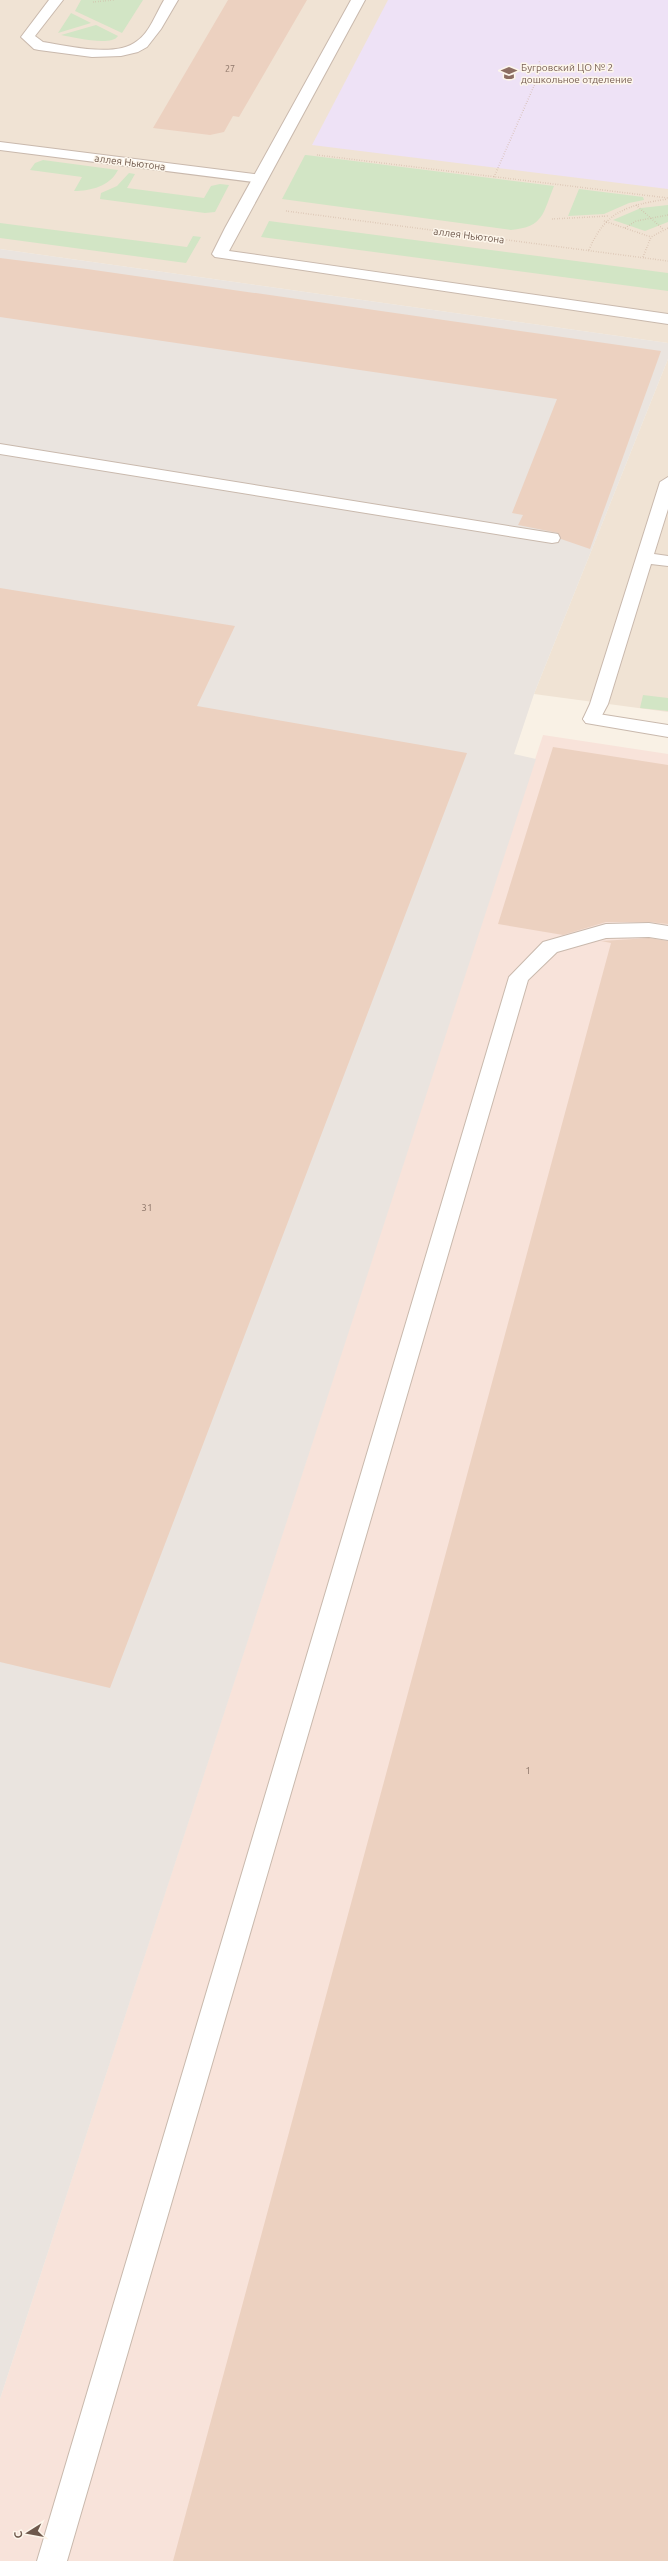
<svg xmlns="http://www.w3.org/2000/svg" width="668" height="2561" font-family="Ubuntu,sans-serif">
	<style>
		.residential { fill: #f0e3d4 }
		.commercial { fill: #f8e3da }
		.industrial { fill: #eae4df }
		.education { fill: #eee2f6 }
		.green { fill: #d2e5c5 }
		.building { fill: #ecd1c0 }
		.lines { fill: none; stroke-linecap: round; stroke-linejoin: round }
		.service-casing { stroke: #c9b9ad; stroke-width: 2 }
		.minor-casing { stroke: #c9b9ad; stroke-width: 2 }
		.path { stroke: #d0b5a3; stroke-width: 1.5; stroke-dasharray: 0.5 2; stroke-linecap: butt }
		.service { fill: #fff; fill-rule: evenodd }
		.minor { fill: #fff; fill-rule: evenodd }
		.labels { text-anchor: middle; stroke-width: 3; stroke-linejoin: round; paint-order: stroke }
		.far-number-label { font-size: 9px; fill: #8e776a }
		.far-education-label { font-size: 10px; fill: #785e54; stroke: #fdf6eb; text-anchor: start }
		.far-street-label { font-size: 10px; fill: #6f594d; stroke: #fdf6eb }
		.number-label { font-size: 10px; fill: #8e776a }
	</style>
	<rect width="100%" height="100%" fill="#f9f1e5"/>
	<g class="residential">
		<polygon points="0,0 668,0 668,343 0,249"/>
		<polygon points="668,359 668,712 534,694"/>
	</g>
	<polygon class="commercial" points="543,735 668,754 668,2561 0,2561 0,2399"/>
	<polygon class="industrial" points="0,249 668,343 668,359 534,694 514,754 536,759 0,2399"/>
	<polygon class="education" points="388,0 668,0 668,189 312,145"/>
	<g class="green">
		<polygon points="81,0 143,0 122,33 75,11"/>
		<polygon points="71,13 91,23 58,33"/>
		<path d="M96,25L118,36C111,47 73,37 61,35Z"/>
		<path d="M305,155H306L554,186C543,213 544,227 511,230L282,199Z"/>
		<path d="M43,160L118,170C110,186 91,191 74,191L82,177L30,170L35,163Z"/>
		<polygon points="129,173 135,174 127,188 204,198 211,186 220,184 229,185 215,212 205,213 100,199 101,193 117,186"/>
		<polygon points="579,189 643,197 644,200 629,203 604,214 568,216"/>
		<polygon points="668,205 668,222 645,231 613,220 641,208"/>
		<polygon points="269,221 668,273 668,291 261,237"/>
		<polygon points="0,223 187,247 193,236 201,237 186,263 0,238"/>
		<polygon points="643,695 668,698 668,711 640,708"/>
	</g>
	<g class="building">
		<polygon points="228,0 307,0 239,117 233,116 224,132 210,135 153,128"/>
		<polygon points="0,258 87,269 661,351 590,549 561,539 558,533 518,525 523,515 512,513 557,399 0,317"/>
		<polygon points="0,588 235,626 197,706 467,753 110,1688 0,1662"/>
		<polygon points="553,747 668,765 668,924 649,922 606,922 563,935 498,924"/>
		<polygon points="649,938 668,941 668,2561 173,2561 611,943 601,941"/>
	</g>
	<g class="lines">
		<defs>
			<g id="service">
				<path d="M49,0H63L35,36L43,42C68,46 116,58 137,41C150,32 156,13 164,0H178L161,29L147,47L138,52L121,56L92,57L39,50L34,49L21,37Z"/>
				<polygon points="351,0 365,0 229,251 668,314 668,324 215,257 212,254 225,228"/>
				<polygon points="0,444 552,533 558,534 560,538 558,542 552,543 0,454"/>
				<polygon points="668,477 668,509 654,554 668,556 668,566 651,564 608,704 598,723 586,723 583,719 590,704 660,482"/>
				<polygon points="649,923 668,926 668,940 649,937 606,938 557,952 528,980 67,2561 37,2561 509,977 543,942 606,924"/>
			</g>
			<g id="minor">
				<polygon points="0,142 261,175 268,179 261,183 0,150"/>
				<polygon points="592,713 668,725 668,737 586,723 583,719 586,715"/>
			</g>
		</defs>
		<use href="#service" class="service-casing"/>
		<use href="#minor" class="minor-casing"/>
		<g class="path">
			<polyline points="93,2 114,0"/>
			<polyline points="317,155 668,198"/>
			<polyline points="494,177 541,70 539,60"/>
			<polyline points="636,205 663,229"/>
			<polyline points="286,211 668,261"/>
			<polyline points="552,219 609,216"/>
			<polyline points="604,221 651,237"/>
			<polyline points="625,228 636,221 668,215"/>
			<path d="M589,250C605,211 628,205 668,199"/>
			<polyline points="643,257 651,237 668,228"/>
		</g>
		<use href="#service" class="service"/>
		<use href="#minor" class="minor"/>
	</g>
	<defs>
		<symbol id="school-bare" viewBox="-9 -9 18 18"><path d="M0-5L7-2L0 1L-7-2ZM-4 1L0 2.5L4 1V4Q0 6-4 4Z" fill="#8d6e63" stroke="#fdf6eb" stroke-width="2.5" paint-order="stroke"/></symbol>
	</defs>
	<g fill-rule="evenodd">
		<use href="#school-bare" x="498" y="62" width="22" height="22"/>
	</g>
	<g class="labels">
		<g class="far-number-label">
			<text x="230" y="72">27</text>
		</g>
		<g class="far-education-label">
			<text x="521" y="71">Бугровский ЦО № 2<tspan x="521" dy="12">дошкольное отделение</tspan></text>
		</g>
		<g class="far-street-label">
			<text transform="translate(130 162) rotate(7)" y="4">аллея Ньютона</text>
			<text transform="translate(469 235) rotate(7)" y="4">аллея Ньютона</text>
		</g>
		<g class="number-label">
			<text x="147" y="1211">31</text>
			<text x="528" y="1774">1</text>
		</g>
	</g>
	<g transform="translate(28 2533) rotate(259)" stroke="#fdf6eb" stroke-width="3" paint-order="stroke">
	<path d="M0-3L7 15L0 10L-7 15Z" fill="#6f594d"/>
	<text y="-6" font-size="11" font-weight="bold" text-anchor="middle" fill="#6f594d">С</text>
	</g>
</svg>
